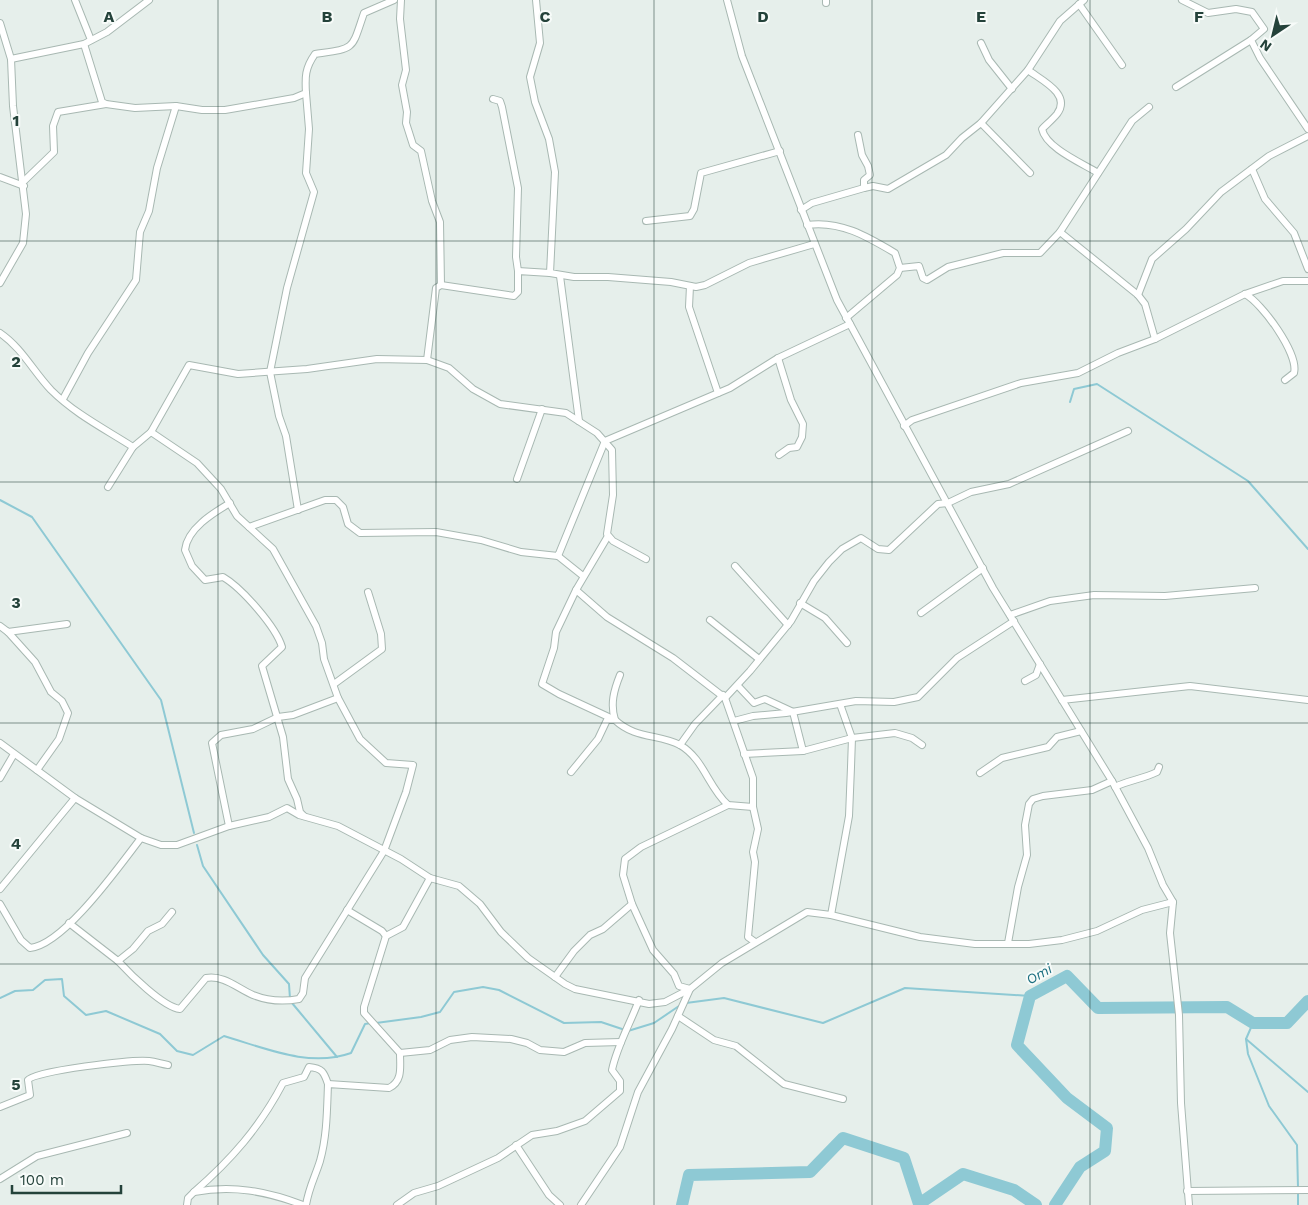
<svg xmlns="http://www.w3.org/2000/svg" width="1308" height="1205" font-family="'Work Sans',sans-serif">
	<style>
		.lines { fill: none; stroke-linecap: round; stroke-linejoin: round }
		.stream { stroke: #8ec9d4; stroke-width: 2 }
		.river { stroke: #8ec9d4; stroke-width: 12 }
		.street-casing { stroke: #a8b8b2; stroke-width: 8 }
		.street { stroke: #fff; stroke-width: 6 }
		.grid { fill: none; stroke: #24423a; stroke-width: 1; stroke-opacity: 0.55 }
		.labels { text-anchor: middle; stroke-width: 4; stroke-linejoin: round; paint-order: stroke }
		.water-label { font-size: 14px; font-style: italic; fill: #1c6f80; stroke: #f7fbf9 }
		.grid-label { font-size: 16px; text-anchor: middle; font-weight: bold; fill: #24423a; stroke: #f7fbf9; stroke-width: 4; stroke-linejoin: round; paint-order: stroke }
	</style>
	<rect width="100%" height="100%" fill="#e6efeb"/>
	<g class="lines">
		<g class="stream">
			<polyline points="1070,402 1074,389 1097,384 1248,481 1308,549"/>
			<polyline points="0,500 32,517 161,700 194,833"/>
			<polyline points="197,845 203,866 263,955 289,984 290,999"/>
			<path d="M0,998L15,991L33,990L45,980L62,979L64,996L86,1015L106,1011L160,1034L177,1051L193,1055L224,1036C265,1048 309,1068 351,1053L365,1024L371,1023"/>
			<polyline points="292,1003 337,1057"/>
			<polyline points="686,1003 724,998 823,1023 905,988 1030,996"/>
			<polyline points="376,1023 421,1017 440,1012 454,992 483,987 499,990 564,1023 601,1022 628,1031 654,1023 679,1006"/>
			<polyline points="1253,1023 1246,1039 1248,1054 1269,1106 1297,1145 1298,1188"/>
			<polyline points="1246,1039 1308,1092"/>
			<polyline points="1298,1192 1298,1205"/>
		</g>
		<g class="river">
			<polyline points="682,1205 689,1175 810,1172 843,1138 904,1158 919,1204 963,1174 1014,1190 1036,1205"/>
			<polyline points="1055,1205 1080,1167 1105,1151 1107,1128 1067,1098 1017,1045 1030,996 1067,976 1098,1008 1227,1007 1253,1023 1287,1023 1308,1001"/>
		</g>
		<defs>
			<g id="street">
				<polyline points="75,0 91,40"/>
				<polyline points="401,0 400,19 406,70 402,85 407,112 406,123 413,145 421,151 432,201 440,222 441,285"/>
				<polyline points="536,0 540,43 530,77 535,102 549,139 555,172 550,273 574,277 608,277 671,282 696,287 705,285 749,263 814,244"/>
				<polyline points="727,0 742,56 837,300 993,588 1112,781 1148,848 1163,885 1173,902 1170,933 1179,1015 1181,1103 1189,1205"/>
				<polyline points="1182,0 1208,13 1236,9 1252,12 1264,29 1251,40 1260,58 1308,129"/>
				<polyline points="826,3 826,0"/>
				<polyline points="1079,4 1122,65"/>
				<polyline points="0,23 11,59 13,106 26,214 23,243 0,283"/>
				<polyline points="981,43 989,60 1012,89"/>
				<path d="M84,44L102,102L106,104L135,108L176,106L202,110H225L294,98L306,93C305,77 305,68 315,54C356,48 351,51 364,13L394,0"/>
				<polyline points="11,59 84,44 107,32 149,0"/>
				<path d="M1028,70C1041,80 1072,94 1057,114C1053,119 1047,124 1042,129C1046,148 1082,163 1098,173"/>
				<polyline points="1176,87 1251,40"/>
				<polyline points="493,99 500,101 502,107 518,188 516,257 518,271"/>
				<polyline points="981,123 1030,173"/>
				<polyline points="1252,169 1265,199 1294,233 1308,269"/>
				<polyline points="0,177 24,186"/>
				<polyline points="23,182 54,152 53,126 58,112 106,104"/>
				<polyline points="864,188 873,186 888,189 946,155 962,138 981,123 1028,70 1060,21 1084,0"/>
				<polyline points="801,210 812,203 864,188 864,180 870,175 868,166 862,155 858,135"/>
				<polyline points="646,221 690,216 694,209 701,173 780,151"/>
				<path d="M807,225C840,220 868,237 895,253L900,268L897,275L846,318"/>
				<polyline points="1060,232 1138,295 1145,304 1155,339"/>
				<polyline points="900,268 919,266 923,278 927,280 948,267 1003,253 1040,253 1060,232 1132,121 1149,107"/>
				<polyline points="560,276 579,421"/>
				<polyline points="690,286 689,307 718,393"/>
				<path d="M1245,294C1262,303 1299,354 1294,373L1285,380"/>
				<polyline points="1138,295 1152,259 1186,229 1221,192 1269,156 1308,136"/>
				<path d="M0,333C22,348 33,371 51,390C75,414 105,429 133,447"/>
				<polyline points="778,358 791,400 803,424 802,437 797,447 789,448 779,455"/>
				<polyline points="427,360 436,288 441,285 514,296 518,292 518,271 550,273"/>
				<polyline points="63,399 88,353 136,280 140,232 149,211 157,168 176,106"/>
				<polyline points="904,426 912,420 1021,383 1078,373 1118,353 1155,339 1245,294 1283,281 1308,281"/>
				<polyline points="517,479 542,409"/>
				<polyline points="108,487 133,447 151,432 189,365 238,374 307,369 377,359 427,360 449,368 473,389 500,404 566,413 597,433 612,450 613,495 607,534 613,541 646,559"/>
				<path d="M230,503C213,513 187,529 185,550L192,566L205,580L223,577C242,588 276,627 282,647L262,666L283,737L288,779L297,799L300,812L304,816"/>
				<polyline points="298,510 286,436 279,416 270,372 287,288 314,192 306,173 309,129 306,93"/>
				<polyline points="249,527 325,500 336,500 343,507 348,524 360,533 436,532 481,540 521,552 558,556 605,441 730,388 778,358 850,324"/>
				<polyline points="608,536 576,590 607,617 673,658 725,698 753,778 753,807 758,829 753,852 755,862 748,937 755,942"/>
				<polyline points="558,556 583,576"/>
				<polyline points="735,566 788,625"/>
				<polyline points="576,590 556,632 554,648 542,684 559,694 615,720"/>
				<polyline points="800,603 825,618 847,643"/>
				<polyline points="921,613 983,568"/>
				<polyline points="1010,615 1050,601 1094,595 1165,596 1255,588"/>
				<polyline points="710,620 759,659"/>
				<polyline points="0,626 8,632 67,624"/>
				<polyline points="8,632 35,662 51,692 62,701 68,713 59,739 37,770"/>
				<path d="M620,675C614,690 610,704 615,720C635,739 659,734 680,745C704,759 708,787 728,805L753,807"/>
				<polyline points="1025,681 1036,675 1040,664"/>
				<polyline points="334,684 382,649 381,634 368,592"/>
				<polyline points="738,686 754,703 765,699 793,712 803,751"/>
				<polyline points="725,698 750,671 791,621 814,581 829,562 842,549 861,538 878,549 889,550 938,504 948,503 971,492 1009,484 1128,431"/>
				<polyline points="1062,700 1190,686 1308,700"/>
				<polyline points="734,721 753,716 786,713 856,701 894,702 918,697 957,658 1014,621"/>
				<polyline points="0,743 75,798 141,838"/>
				<polyline points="680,745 695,724 723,695"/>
				<polyline points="744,754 803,751 852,738 895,733 912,738 922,745"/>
				<polyline points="571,772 598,739 607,720 614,720"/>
				<polyline points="980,773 1002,758 1048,747 1057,737 1081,731"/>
				<polyline points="0,778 14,754"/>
				<path d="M1115,787C1129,780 1143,779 1157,772L1159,767"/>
				<polyline points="229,826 212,743 221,735 253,729 278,717 293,715 338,698"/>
				<polyline points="0,889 75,798"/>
				<path d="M0,904L21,940L30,948C64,945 120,865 141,838L161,845H177L229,826L269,817L287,808L299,815L338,826L401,859L430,878L459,886L480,904L501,932L528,958L565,984L575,989L649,1004L665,1002L690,989L722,963L807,912L831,915L920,937L975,944H1029L1062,940L1097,931L1142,910L1173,902"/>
				<polyline points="347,910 382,931 386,936"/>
				<polyline points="831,915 849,816 851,767 852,738 840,704"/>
				<polyline points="69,923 118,961 133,949 148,931 162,924 172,912"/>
				<polyline points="1008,943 1018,887 1027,855 1025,825 1029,804 1033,799 1043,796 1092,790 1112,781"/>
				<path d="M118,961C130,974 163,1007 180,1009L206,978C224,975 237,988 253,995C268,1001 283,1002 299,999L303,993L305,978L384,851L406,792L413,765L386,763L360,739L338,698L324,659L322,643L316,626L273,549L237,516L221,489L197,463L151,432"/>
				<polyline points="555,977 574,951 590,935 603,929 632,904"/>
				<polyline points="678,1016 714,1040 736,1046 784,1084 843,1099"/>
				<polyline points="400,1053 430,1050 450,1040 472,1037 511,1039 527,1043 540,1050 564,1052 585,1043 621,1042"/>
				<path d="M0,1107L30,1095L28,1080C33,1071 135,1059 149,1061C156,1062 162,1064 168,1065"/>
				<polyline points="516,1145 549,1195 560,1205"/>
				<polyline points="0,1179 37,1156 127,1133"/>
				<polyline points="1187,1191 1308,1190"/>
				<path d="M194,1192C231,1160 260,1127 283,1083L304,1077L309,1067C322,1068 324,1072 328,1084"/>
				<path d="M187,1205L188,1198L194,1192C233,1185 266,1191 303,1205"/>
				<path d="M306,1205C309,1187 315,1177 320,1161C327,1136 327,1110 328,1084L389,1088C403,1081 400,1067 400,1053L364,1013V1007L386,936L403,927L430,878"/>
				<path d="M397,1205L414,1193L438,1186L498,1158L532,1135L557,1131L585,1121L620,1091V1081L612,1070C617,1046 630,1024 639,1000"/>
				<polyline points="581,1205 620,1147 638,1092 672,1029 690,989 679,986 674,974 653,950 632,904 623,875 625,859 641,847 728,805"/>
			</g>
		</defs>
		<use href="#street" class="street-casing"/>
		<use href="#street" class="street"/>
	</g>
	<path class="grid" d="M218,0V1205M436,0V1205M654,0V1205M872,0V1205M1090,0V1205M0,241H1308M0,482H1308M0,723H1308M0,964H1308"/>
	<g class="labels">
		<g class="water-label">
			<text transform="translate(1039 974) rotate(-30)" y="5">Omi</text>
		</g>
	</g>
	<g class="grid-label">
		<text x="109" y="22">A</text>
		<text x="327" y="22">B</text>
		<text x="545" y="22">C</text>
		<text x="763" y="22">D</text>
		<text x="981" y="22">E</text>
		<text x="1199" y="22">F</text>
		<text x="16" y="126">1</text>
		<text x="16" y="367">2</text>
		<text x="16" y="608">3</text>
		<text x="16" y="849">4</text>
		<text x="16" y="1090">5</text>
	</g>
	<g transform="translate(1273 35) rotate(215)" stroke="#f7fbf9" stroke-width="4" paint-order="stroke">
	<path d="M0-4L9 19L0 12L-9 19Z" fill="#24423a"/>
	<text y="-8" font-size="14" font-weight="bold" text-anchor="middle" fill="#24423a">N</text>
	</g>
	<path d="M12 1185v8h109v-8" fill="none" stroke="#24423a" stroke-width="2.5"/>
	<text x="20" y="1185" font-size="15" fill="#24423a" stroke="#f7fbf9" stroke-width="4" paint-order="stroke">100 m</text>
</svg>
